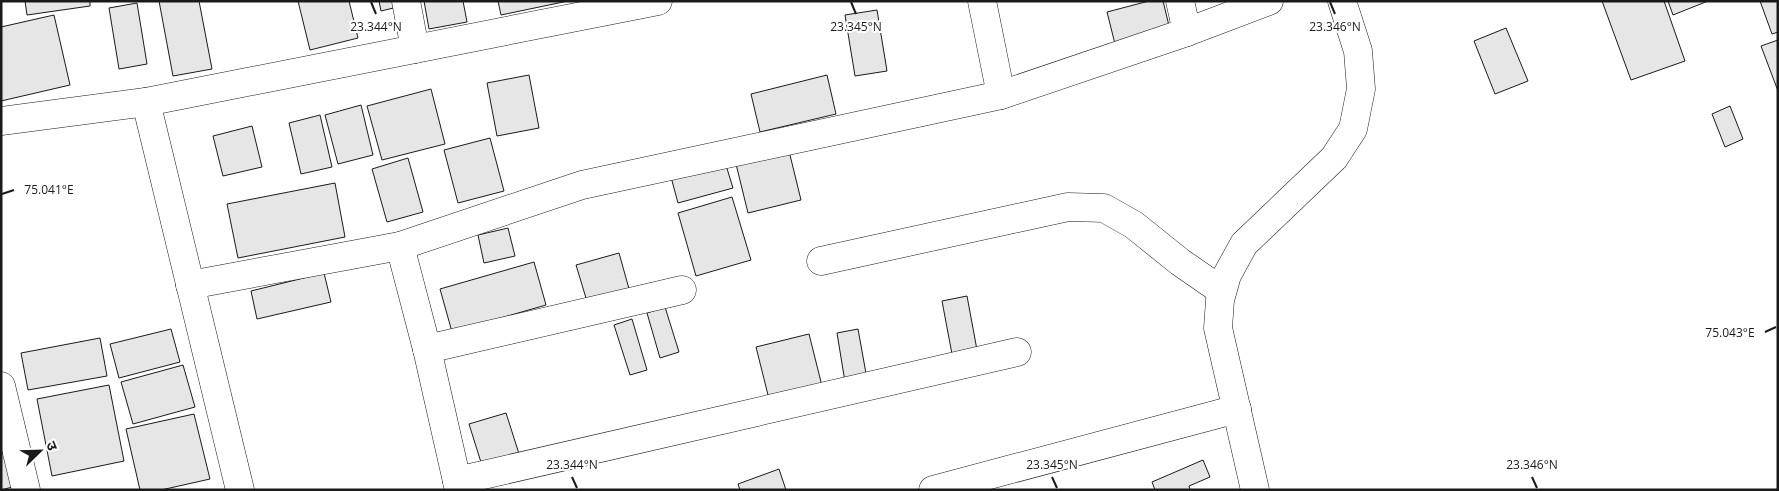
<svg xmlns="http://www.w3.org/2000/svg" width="1779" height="491" font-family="'Open Sans','Noto Sans Devanagari',sans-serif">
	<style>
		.building { fill: #e6e6e6; stroke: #1a1a1a }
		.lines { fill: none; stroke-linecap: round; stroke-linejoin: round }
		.minor-casing { stroke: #1a1a1a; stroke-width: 29 }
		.minor { stroke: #fff; stroke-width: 28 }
		.ticks { fill: none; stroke: #1a1a1a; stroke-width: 2 }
		.ticks-label { font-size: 12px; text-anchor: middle; fill: #1a1a1a; stroke: #fff; stroke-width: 4; stroke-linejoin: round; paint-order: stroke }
	</style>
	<rect width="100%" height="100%" fill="#fff"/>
	<g class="building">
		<polygon points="25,1 90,1 90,6 27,15"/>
		<polygon points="159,1 199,1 212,69 173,76"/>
		<polygon points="298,1 349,1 358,38 310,50"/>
		<polygon points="379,1 405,1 406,5 381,11"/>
		<polygon points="424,1 463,1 467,22 429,29"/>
		<polygon points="498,1 568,1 501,15"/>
		<polygon points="1149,1 1163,1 1171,34 1116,48 1107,12"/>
		<polygon points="1602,1 1664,1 1685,61 1631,80"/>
		<polygon points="1668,1 1708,1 1673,15"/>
		<polygon points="1760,1 1778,1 1778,32 1772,34"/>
		<polygon points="137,3 147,64 119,69 109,8"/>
		<polygon points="877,10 887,71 855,76 845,15"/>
		<polygon points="54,15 70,85 1,101 1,27"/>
		<polygon points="1506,28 1528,81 1495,94 1474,41"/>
		<polygon points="1778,40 1778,91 1761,46"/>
		<polygon points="529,75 539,128 497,136 487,83"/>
		<polygon points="827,75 836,114 760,132 751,94"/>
		<polygon points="431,89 445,144 382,160 367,106"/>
		<polygon points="361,105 373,155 338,164 325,115"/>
		<polygon points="1730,106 1743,139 1725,147 1712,114"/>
		<polygon points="320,115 332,167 301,174 289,123"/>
		<polygon points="252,126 262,167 223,176 213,136"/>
		<polygon points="490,138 504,191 458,203 444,150"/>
		<polygon points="789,151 801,200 748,213 736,164"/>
		<polygon points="408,158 423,212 387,222 372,169"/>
		<polygon points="725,162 733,188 678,203 671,177"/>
		<polygon points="335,183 345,237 238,258 227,204"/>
		<polygon points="732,197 751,260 696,276 678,213"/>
		<polygon points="508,228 515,256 484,263 478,235"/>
		<polygon points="619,253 631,296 589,308 576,265"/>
		<polygon points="534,262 546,305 452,332 440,289"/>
		<polygon points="324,273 331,302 257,319 251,291"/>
		<polygon points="967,296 977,350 952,354 942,301"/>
		<polygon points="665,307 679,352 660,358 647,313"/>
		<polygon points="632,319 647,370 630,375 614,325"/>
		<polygon points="171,329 180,362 119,378 110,344"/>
		<polygon points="858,329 867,379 845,382 837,333"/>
		<polygon points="809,334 822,386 769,399 756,347"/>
		<polygon points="100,338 107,376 28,390 21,353"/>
		<polygon points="183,365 195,407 133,424 121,382"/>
		<polygon points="109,385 124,461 52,476 37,399"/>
		<polygon points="506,413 521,460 484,472 469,424"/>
		<polygon points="194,414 210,479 161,490 140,490 126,429"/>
		<polygon points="10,452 20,485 1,490 1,454"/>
		<polygon points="1203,460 1210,477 1189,486 1190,490 1155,490 1152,482"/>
		<polygon points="779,469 786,490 740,490 738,484"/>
	</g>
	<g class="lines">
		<defs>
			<g id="minor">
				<polyline points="406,1 415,49"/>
				<polyline points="982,1 1001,95 1187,32 1269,1"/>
				<polyline points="1180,1 1187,32"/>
				<polyline points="146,102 658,1"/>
				<polyline points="1,121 146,102 240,490"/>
				<polyline points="400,246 427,349 459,490"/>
				<polyline points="821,261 1068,207 1104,208 1134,225 1180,262 1222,291"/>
				<polyline points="190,285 400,246 582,185 1001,95"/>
				<polyline points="427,349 682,290"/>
				<polyline points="1,386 26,490"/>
				<polyline points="457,481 1017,352"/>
				<polyline points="933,490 1237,409"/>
				<polyline points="1255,490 1218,328 1220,300 1227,275 1244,244 1334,158 1353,129 1361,89 1358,51 1342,1"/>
			</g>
		</defs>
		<use href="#minor" class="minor-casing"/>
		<use href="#minor" class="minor"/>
	</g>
	<path class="ticks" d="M371,2L376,14M851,2L856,14M1330,2L1335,14M2,194L14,190M1765,332L1776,327M572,477L577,488M1052,477L1057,488M1532,477L1537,488"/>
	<g class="ticks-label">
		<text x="376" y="31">23.344°N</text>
		<text x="856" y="31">23.345°N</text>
		<text x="1335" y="31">23.346°N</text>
		<text x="49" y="194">75.041°E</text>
		<text x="1730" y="337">75.043°E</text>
		<text x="572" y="469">23.344°N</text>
		<text x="1052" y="469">23.345°N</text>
		<text x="1532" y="469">23.346°N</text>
	</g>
	<rect width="1779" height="491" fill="none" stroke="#1a1a1a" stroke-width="5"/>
	<g transform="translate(40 451) rotate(67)" stroke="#ffffff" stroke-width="4" paint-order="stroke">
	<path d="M0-4L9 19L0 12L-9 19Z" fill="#1a1a1a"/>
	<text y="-8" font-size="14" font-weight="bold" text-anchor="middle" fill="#1a1a1a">उ</text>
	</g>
</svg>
